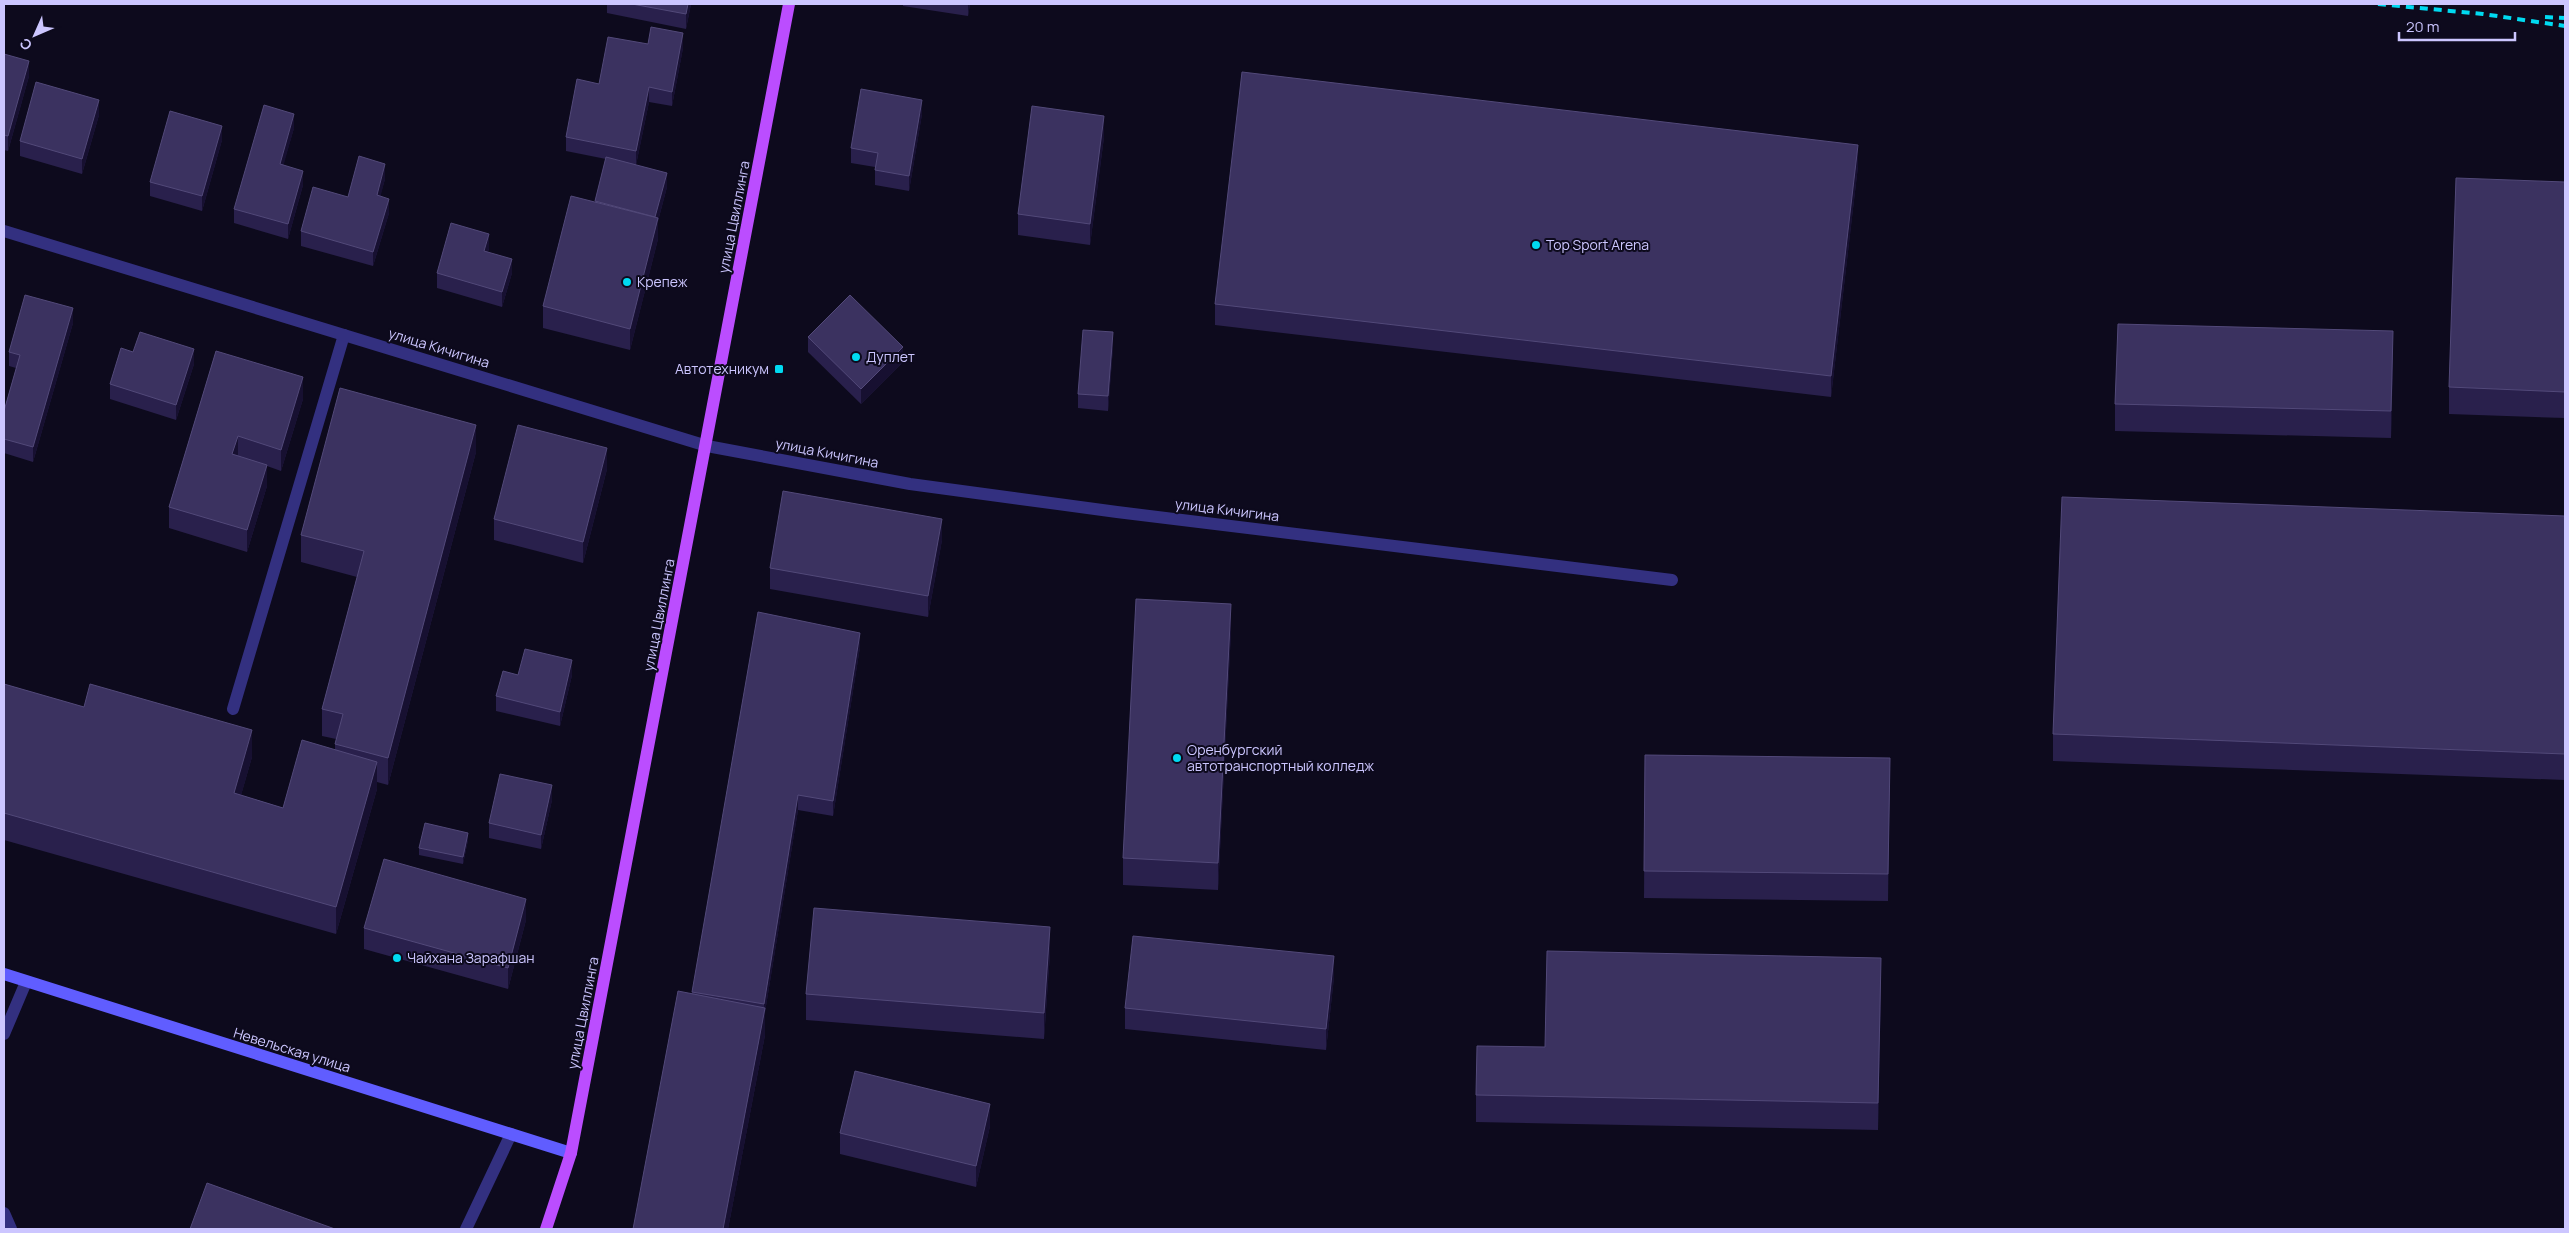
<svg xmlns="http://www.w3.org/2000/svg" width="2569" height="1233" font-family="Manrope,sans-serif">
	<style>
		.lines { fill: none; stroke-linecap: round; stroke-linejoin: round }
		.lane { stroke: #333080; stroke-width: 12 }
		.street { stroke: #333080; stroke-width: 12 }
		.secondary { stroke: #605dff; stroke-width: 12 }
		.primary { stroke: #bb4dff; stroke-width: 12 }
		.rail { stroke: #00daf1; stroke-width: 4; stroke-dasharray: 8 6; stroke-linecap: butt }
		.wall { fill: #29204c }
		.shaded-wall { fill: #171031 }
		.building { fill: #3b3260; stroke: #524979 }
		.poi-dot { fill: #00daf1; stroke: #0d0a1d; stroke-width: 2 }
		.labels { text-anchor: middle; stroke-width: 4; stroke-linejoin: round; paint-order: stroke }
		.street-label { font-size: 14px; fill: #ccc6ff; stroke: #0d0a1d }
		.poi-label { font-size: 14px; fill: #ccc6ff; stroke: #0d0a1d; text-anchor: start }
	</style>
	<rect width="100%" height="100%" fill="#0d0a1d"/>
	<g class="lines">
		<g class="lane">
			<polyline points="233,709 344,335"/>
			<polyline points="4,1034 26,982"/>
			<polyline points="4,1213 11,1229"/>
		</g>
		<g class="street">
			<polyline points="4,231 707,446 910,484 1117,512 1672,580"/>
			<polyline points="466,1229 511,1134"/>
		</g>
		<polyline class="secondary" points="4,974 571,1153"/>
		<polyline class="primary" points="546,1229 571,1153 789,4"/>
		<g class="rail">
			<polyline points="2378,4 2483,14 2565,26"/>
			<polyline points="2545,17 2565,18"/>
		</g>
	</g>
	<g class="wall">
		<polygon points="607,4 691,4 686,29 607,13"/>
		<polygon points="903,4 970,4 968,16 903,6"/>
		<polygon points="648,44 683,48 672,106 649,102 636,165 667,187 658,221 658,239 630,350 543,328 543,306 595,202 606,159 566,151 566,137 599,84"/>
		<polygon points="4,54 29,76 8,151 4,150"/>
		<polygon points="922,114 909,191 875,185 875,167 851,163 851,148"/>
		<polygon points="99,115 82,174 20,156 20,141"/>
		<polygon points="294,128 283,165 303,185 288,239 234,223 234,209"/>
		<polygon points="1104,137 1090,245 1018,235 1018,214"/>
		<polygon points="222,140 202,211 150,196 150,182"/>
		<polygon points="1858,166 1831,397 1215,325 1215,304"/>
		<polygon points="385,179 380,196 389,213 373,266 301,246 301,231 348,197"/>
		<polygon points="2565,182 2565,418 2449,414 2449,387"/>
		<polygon points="489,248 488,252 512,273 502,307 437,288 437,273"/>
		<polygon points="73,323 33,462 4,453 4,411 16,368 9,366 9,352"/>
		<polygon points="808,337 903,362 861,404 808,352"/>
		<polygon points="1113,347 1108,411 1078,408 1078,394"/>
		<polygon points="216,351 303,399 281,471 267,466 267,486 247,552 169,528 169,507"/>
		<polygon points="133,352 194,364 176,420 110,399 110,384"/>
		<polygon points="2393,358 2391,438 2115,431 2115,404"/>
		<polygon points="476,452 388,785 377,782 377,789 336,934 4,840 4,684 252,757 241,795 283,808 335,750 335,744 336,739 322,736 322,709 357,577 301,562 301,535"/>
		<polygon points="607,469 583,563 494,540 494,519"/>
		<polygon points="2565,516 2565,780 2053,761 2053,734"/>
		<polygon points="942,540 928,617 770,589 770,568"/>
		<polygon points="1231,631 1218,890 1123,885 1123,858"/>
		<polygon points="860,647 833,816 798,810 765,1012 765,1035 728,1229 633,1229 692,992"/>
		<polygon points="518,675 572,675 560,726 496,711 496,696"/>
		<polygon points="1645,755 1890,758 1888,901 1644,898"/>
		<polygon points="552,800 541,849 489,838 489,823"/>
		<polygon points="468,840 463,864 419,855 419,848"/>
		<polygon points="526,920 508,989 364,949 364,928"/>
		<polygon points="1050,953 1044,1039 806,1020 806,994"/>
		<polygon points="1334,977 1326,1050 1125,1029 1125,1008"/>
		<polygon points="1881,985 1878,1130 1476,1122 1476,1095 1545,1047"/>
		<polygon points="990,1126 976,1187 840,1154 840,1133"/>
	</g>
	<g class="shaded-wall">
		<polygon points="688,4 691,4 686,29 686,14"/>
		<polygon points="968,4 970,4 968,16"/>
		<polygon points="683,33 683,48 672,106 672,92"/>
		<polygon points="29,61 29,76 8,151 8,136"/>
		<polygon points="649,87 649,102 636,165 636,151"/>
		<polygon points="99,100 99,115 82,174 82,159"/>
		<polygon points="922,100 922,114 909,191 909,176"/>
		<polygon points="294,114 294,128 280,178 280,164"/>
		<polygon points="1104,116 1104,137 1090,245 1090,224"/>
		<polygon points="222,126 222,140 202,211 202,196"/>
		<polygon points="1858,145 1858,166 1831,397 1831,376"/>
		<polygon points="385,164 385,179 377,210 377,195"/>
		<polygon points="303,171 303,185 288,239 288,224"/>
		<polygon points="667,173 667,187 658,221 658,239 630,350 630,329 655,217"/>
		<polygon points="389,199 389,213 373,266 373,252"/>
		<polygon points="489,234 489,248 484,265 484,251"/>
		<polygon points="512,259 512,273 502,307 502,292"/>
		<polygon points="73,308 73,323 33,462 33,447"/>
		<polygon points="2393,331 2393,358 2391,438 2391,411"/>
		<polygon points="1113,332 1113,347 1108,411 1108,396"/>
		<polygon points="903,347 903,362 861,404 861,389"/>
		<polygon points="194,349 194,364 176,420 176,405"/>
		<polygon points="303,377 303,399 281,471 281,450"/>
		<polygon points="476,425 476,452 388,785 388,758"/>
		<polygon points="238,436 238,457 232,454"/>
		<polygon points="607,448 607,469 583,563 583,542"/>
		<polygon points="267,465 267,486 247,552 247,530"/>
		<polygon points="942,519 942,540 928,617 928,596"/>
		<polygon points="1231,604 1231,631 1218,890 1218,863"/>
		<polygon points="860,633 860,647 833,816 833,801"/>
		<polygon points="572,660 572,675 560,726 560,712"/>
		<polygon points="252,730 252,757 234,820 234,793"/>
		<polygon points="377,762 377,789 336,934 336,907"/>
		<polygon points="552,785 552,800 541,849 541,835"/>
		<polygon points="798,795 798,810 765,1012 765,1035 728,1229 723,1229 764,1014 764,1004"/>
		<polygon points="468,833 468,840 463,864 463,857"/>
		<polygon points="526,899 526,920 508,989 508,968"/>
		<polygon points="1050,927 1050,953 1044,1039 1044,1013"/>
		<polygon points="1334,956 1334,977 1326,1050 1326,1029"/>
		<polygon points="1881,958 1881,985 1878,1130 1878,1103"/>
		<polygon points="990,1104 990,1126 976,1187 976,1166"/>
	</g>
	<g class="building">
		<polygon points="632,4 688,4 686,14"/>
		<polygon points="651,27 683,33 672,92 649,87 636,151 566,137 577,79 599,84 608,37 648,44"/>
		<polygon points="4,54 29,61 8,136 4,135"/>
		<polygon points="1242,72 1858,145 1831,376 1215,304"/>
		<polygon points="36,82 99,100 82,159 20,141"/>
		<polygon points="861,89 922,100 909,176 875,170 878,153 851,148"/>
		<polygon points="264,105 294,114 280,164 303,171 288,224 234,209"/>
		<polygon points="1032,106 1104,116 1090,224 1018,214"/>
		<polygon points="170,111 222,126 202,196 150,182"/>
		<polygon points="359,156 385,164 377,195 389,199 373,252 301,231 313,187 348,197"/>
		<polygon points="606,157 667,173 655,217 595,201"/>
		<polygon points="2456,178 2565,182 2565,392 2449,387"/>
		<polygon points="571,196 658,218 630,329 543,306"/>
		<polygon points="451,223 489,234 484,251 512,259 502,292 437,273"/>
		<polygon points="25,295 73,308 33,447 4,439 4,411 20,355 9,352"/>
		<polygon points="850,295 903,347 861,389 808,337"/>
		<polygon points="2118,324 2393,331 2391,411 2115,404"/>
		<polygon points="1083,330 1113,332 1108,396 1078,394"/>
		<polygon points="140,332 194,349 176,405 110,384 121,348 133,352"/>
		<polygon points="216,351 303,377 281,450 238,436 232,454 267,465 247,530 169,507"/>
		<polygon points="340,388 476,425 388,758 335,744 343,714 322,709 364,551 301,535"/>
		<polygon points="518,425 607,448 583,542 494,519"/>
		<polygon points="783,491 942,519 928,596 770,568"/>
		<polygon points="2062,497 2565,516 2565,754 2053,734"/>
		<polygon points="1136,599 1231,604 1218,863 1123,858"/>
		<polygon points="758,612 860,633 833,801 798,795 764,1004 692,992"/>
		<polygon points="525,649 572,660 560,712 496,696 503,671 518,675"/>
		<polygon points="4,684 84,707 90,684 252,730 234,793 283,808 302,740 377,762 336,907 4,813"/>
		<polygon points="1645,755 1890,758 1888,874 1644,871"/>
		<polygon points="500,774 552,785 541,835 489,823"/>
		<polygon points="425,823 468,833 463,857 419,848"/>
		<polygon points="384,859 526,899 508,968 364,928"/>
		<polygon points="814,908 1050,927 1044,1013 806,994"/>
		<polygon points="1133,936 1334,956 1326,1029 1125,1008"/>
		<polygon points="1547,951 1881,958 1878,1103 1476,1095 1477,1046 1545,1047"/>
		<polygon points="678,991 765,1008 723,1229 633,1229"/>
		<polygon points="855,1071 990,1104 976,1166 840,1133"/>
		<polygon points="207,1183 335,1229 190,1229"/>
	</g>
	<g class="poi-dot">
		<circle cx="1536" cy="245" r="5"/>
		<circle cx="627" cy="282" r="5"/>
		<circle cx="856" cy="357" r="5"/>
		<rect x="774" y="364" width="10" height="10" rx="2.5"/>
		<circle cx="1177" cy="758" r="5"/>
		<circle cx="397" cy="958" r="5"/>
	</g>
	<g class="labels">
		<g class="street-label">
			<text transform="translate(734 217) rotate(-79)" y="5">улица Цвиллинга</text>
			<text transform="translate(439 348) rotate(17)" y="5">улица Кичигина</text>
			<text transform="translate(827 453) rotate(11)" y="5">улица Кичигина</text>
			<text transform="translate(1227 510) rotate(7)" y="5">улица Кичигина</text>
			<text transform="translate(659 615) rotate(-79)" y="5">улица Цвиллинга</text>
			<text transform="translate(583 1013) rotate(-79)" y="5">улица Цвиллинга</text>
			<text transform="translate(292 1050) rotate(17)" y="5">Невельская улица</text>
		</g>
		<g class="poi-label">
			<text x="1546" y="250">Top Sport Arena</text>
			<text x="637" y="287">Крепеж</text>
			<text x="866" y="362">Дуплет</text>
			<text x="769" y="374" text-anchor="end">Автотехникум</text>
			<text x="1187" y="755">Оренбургский<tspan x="1187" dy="16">автотранспортный колледж</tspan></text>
			<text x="407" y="963">Чайхана Зарафшан</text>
		</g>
	</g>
	<rect width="2569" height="1233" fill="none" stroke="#ccc6ff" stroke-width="10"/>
	<g transform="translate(35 35) rotate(225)" stroke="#0d0a1d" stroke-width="4" paint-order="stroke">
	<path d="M0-4L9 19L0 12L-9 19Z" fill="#ccc6ff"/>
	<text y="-8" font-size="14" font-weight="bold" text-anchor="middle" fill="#ccc6ff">С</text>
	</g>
	<path d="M2399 32v8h116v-8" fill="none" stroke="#ccc6ff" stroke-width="2.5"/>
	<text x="2406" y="32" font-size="15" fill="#ccc6ff" stroke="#0d0a1d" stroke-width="4" paint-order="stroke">20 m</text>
</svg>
